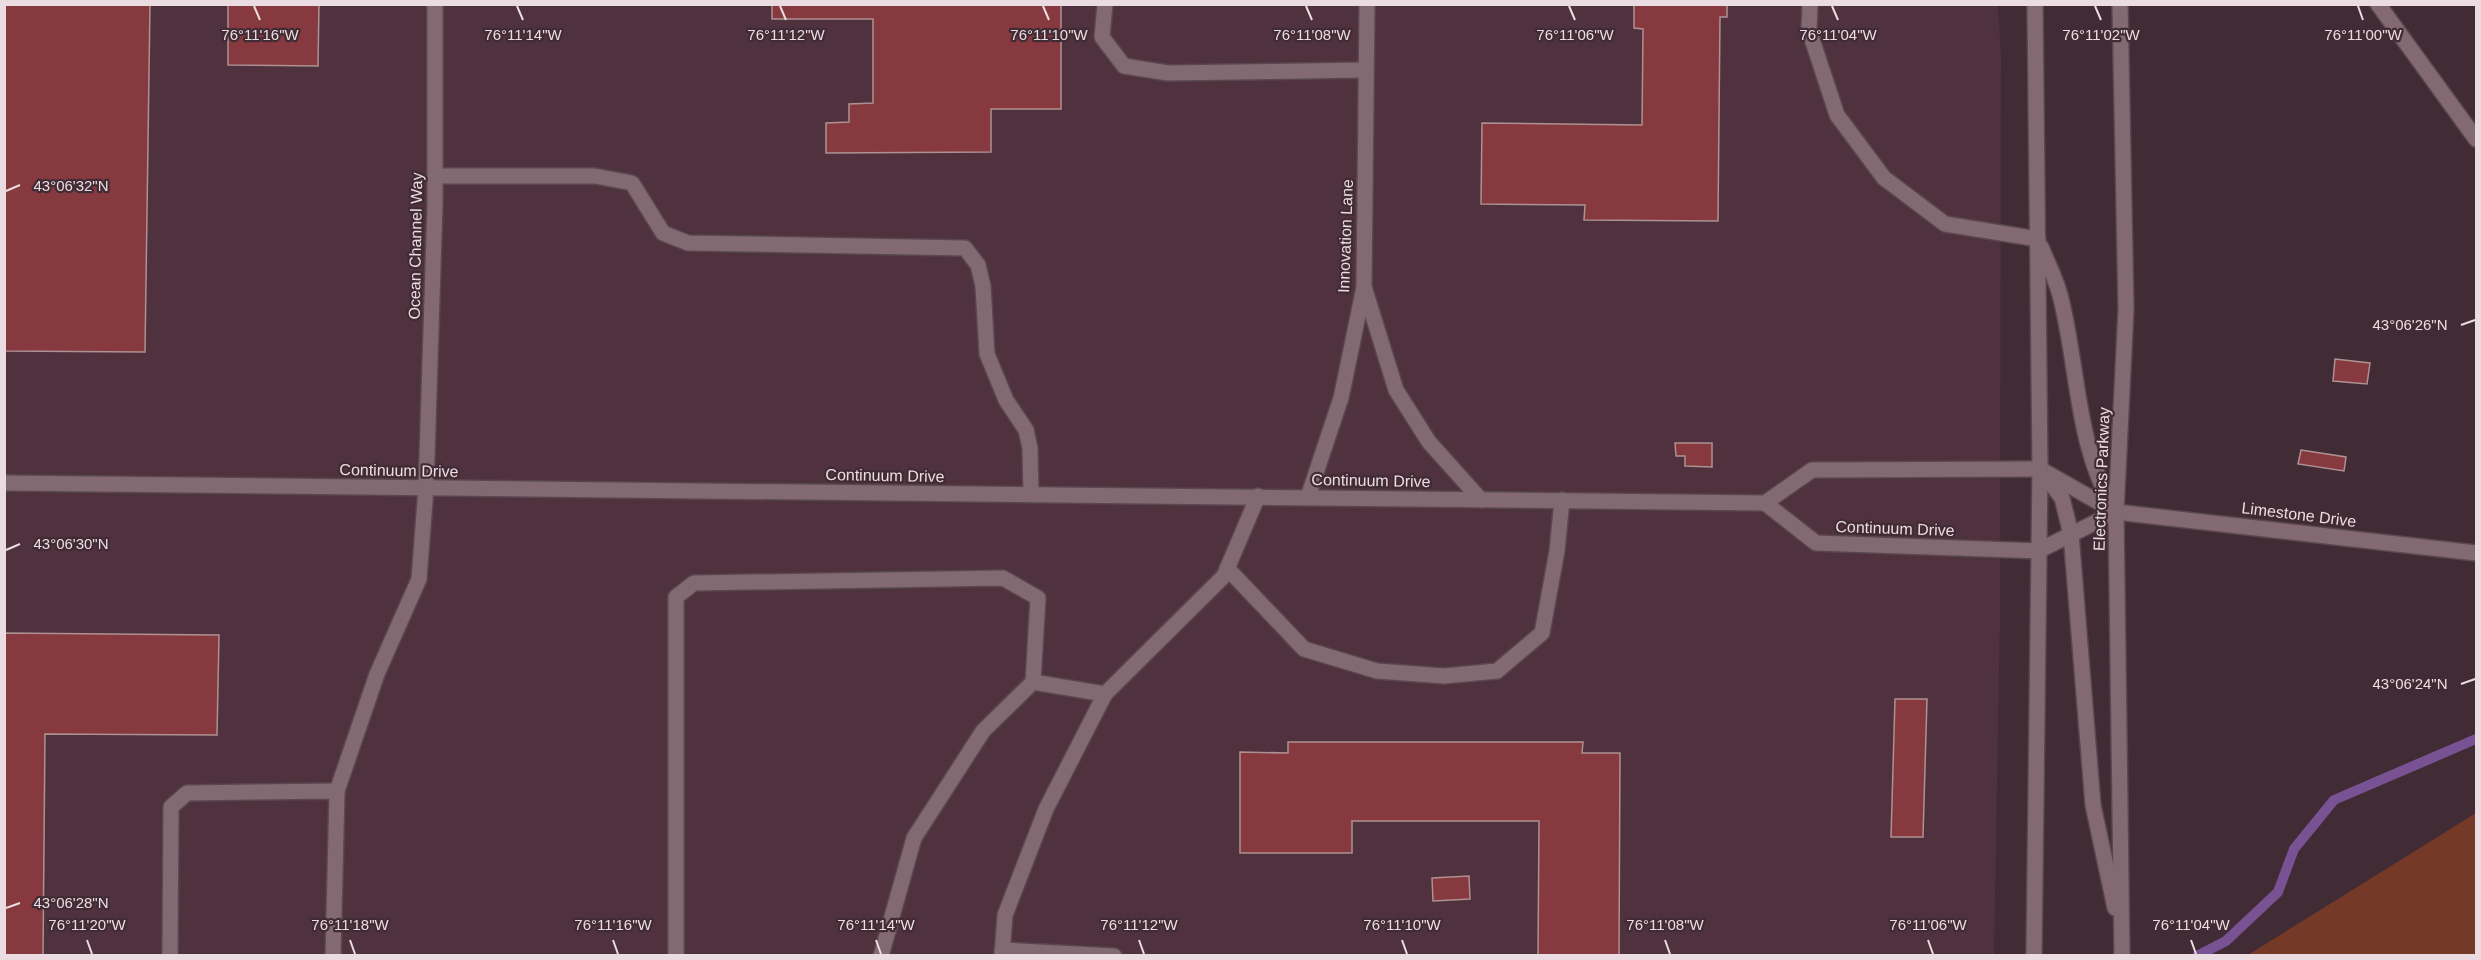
<svg xmlns="http://www.w3.org/2000/svg" width="2481" height="960" font-family="Helvetica,sans-serif">
	<style>
		.built { fill: #4f323d }
		.green { fill: #753a27 }
		.lines { fill: none; stroke-linecap: round; stroke-linejoin: round }
		.stream { stroke: #785292; stroke-width: 10 }
		.building { fill: #873940; stroke: #ae9192; stroke-width: 1.5 }
		.service-casing { stroke: #5a474e; stroke-width: 18 }
		.minor-casing { stroke: #5a474e; stroke-width: 18 }
		.secondary-casing { stroke: #5a474e; stroke-width: 18 }
		.service { stroke: #826972; stroke-width: 15 }
		.minor { stroke: #826972; stroke-width: 15 }
		.secondary { stroke: #826972; stroke-width: 15 }
		.ticks { fill: none; stroke: #ebdce1; stroke-width: 2 }
		.labels { text-anchor: middle; stroke-width: 4.5; stroke-linejoin: round; paint-order: stroke }
		.street-label { font-size: 16px; fill: #ebdce1; stroke: #412b34 }
		.ticks-label { font-size: 15px; text-anchor: middle; fill: #ebdce1; stroke: #412b34; stroke-width: 4.5; stroke-linejoin: round; paint-order: stroke }
	</style>
	<rect width="100%" height="100%" fill="#412b34"/>
	<polygon class="built" points="5,5 1998,5 2001,57 2000,616 1994,955 5,956"/>
	<polygon class="green" points="2476,813 2476,955 2248,955"/>
	<g class="lines">
		<polyline class="stream" points="2197,956 2226,941 2278,892 2294,849 2334,800 2476,739"/>
	</g>
	<g class="building">
		<polygon points="4,4 150,4 145,352 4,351"/>
		<polygon points="228,4 319,4 318,66 228,65"/>
		<polygon points="772,4 1061,4 1061,109 991,109 991,152 826,153 826,123 849,122 849,104 873,103 873,19 772,19"/>
		<polygon points="1634,4 1727,4 1727,17 1720,17 1718,221 1584,220 1585,205 1481,204 1482,123 1642,125 1643,29 1634,28"/>
		<polygon points="2335,359 2370,363 2367,384 2333,381"/>
		<polygon points="1675,443 1712,443 1712,467 1685,466 1685,456 1676,456"/>
		<polygon points="2301,450 2346,457 2344,471 2298,464"/>
		<polygon points="4,633 219,635 217,735 45,734 43,956 4,956"/>
		<polygon points="1895,699 1927,699 1923,837 1891,837"/>
		<polygon points="1288,742 1583,742 1582,753 1620,753 1619,956 1538,956 1539,821 1352,821 1352,853 1240,853 1240,752 1288,753"/>
		<polygon points="1469,876 1470,899 1433,901 1432,878"/>
	</g>
	<g class="lines">
		<defs>
			<g id="service">
				<polyline points="1105,4 1102,37 1124,66 1168,73 1366,70"/>
				<polyline points="1810,4 1809,30 1837,115 1884,178 1945,224 2038,239"/>
				<polyline points="435,176 595,176 632,183 663,233 688,243 965,248 978,265 983,286 987,354 1006,400 1026,430 1030,448 1031,494"/>
				<polyline points="1365,290 1396,390 1429,442 1481,500"/>
				<polyline points="4,483 1765,503 1812,470 2040,469"/>
				<polyline points="1308,497 1341,398 1364,287 1367,4"/>
				<polyline points="1765,503 1816,543 2038,551"/>
				<polyline points="1227,568 1304,649 1377,671 1444,676 1497,671 1542,633 1557,551 1562,500"/>
				<polyline points="1033,682 1105,694"/>
				<polyline points="337,791 377,674 419,579 426,488 435,204 435,4"/>
				<polyline points="1002,950 1114,956"/>
				<polyline points="170,956 171,807 187,793 337,791 333,956"/>
				<polyline points="676,956 676,597 694,583 1003,578 1038,598 1033,682 983,731 914,838 881,956"/>
				<polyline points="1002,956 1005,915 1046,809 1105,694 1224,576 1258,496"/>
			</g>
			<g id="minor">
				<polyline points="2378,4 2476,139"/>
				<polyline points="2040,469 2116,512 2476,553"/>
				<polyline points="2038,551 2116,512"/>
			</g>
			<g id="secondary">
				<polyline points="2120,4 2126,309 2116,512 2122,956"/>
				<path d="M2041,247C2048,264 2057,281 2061,299C2079,371 2076,448 2116,512"/>
				<polyline points="2040,469 2062,498 2071,534 2093,805 2115,908"/>
				<polyline points="2034,956 2040,469 2035,4"/>
			</g>
		</defs>
		<use href="#service" class="service-casing"/>
		<use href="#minor" class="minor-casing"/>
		<use href="#secondary" class="secondary-casing"/>
		<use href="#service" class="service"/>
		<use href="#minor" class="minor"/>
		<use href="#secondary" class="secondary"/>
	</g>
	<path class="ticks" d="M254,6L260,20M517,6L523,20M780,6L786,20M1043,6L1049,20M1306,6L1312,20M1569,6L1575,20M1832,6L1838,20M2095,6L2101,20M2358,6L2363,20M6,191L20,185M2461,325L2475,320M6,550L20,544M2461,684L2475,679M6,908L20,903M87,940L92,954M350,940L355,954M613,940L618,954M876,940L881,954M1139,940L1144,954M1402,940L1407,954M1665,940L1670,954M1928,940L1933,954M2191,940L2196,954"/>
	<g class="labels">
		<g class="street-label">
			<text transform="translate(1345 236) rotate(-88)" y="6">Innovation Lane</text>
			<text transform="translate(415 246) rotate(-89)" y="6">Ocean Channel Way</text>
			<text transform="translate(399 470) rotate(1)" y="6">Continuum Drive</text>
			<text transform="translate(885 475) rotate(1)" y="6">Continuum Drive</text>
			<text transform="translate(2101 479) rotate(-88)" y="6">Electronics Parkway</text>
			<text transform="translate(1371 480) rotate(1)" y="6">Continuum Drive</text>
			<text transform="translate(2299 514) rotate(7)" y="6">Limestone Drive</text>
			<text transform="translate(1895 528) rotate(2)" y="6">Continuum Drive</text>
		</g>
	</g>
	<g class="ticks-label">
		<text x="260" y="40">76°11'16"W</text>
		<text x="523" y="40">76°11'14"W</text>
		<text x="786" y="40">76°11'12"W</text>
		<text x="1049" y="40">76°11'10"W</text>
		<text x="1312" y="40">76°11'08"W</text>
		<text x="1575" y="40">76°11'06"W</text>
		<text x="1838" y="40">76°11'04"W</text>
		<text x="2101" y="40">76°11'02"W</text>
		<text x="2363" y="40">76°11'00"W</text>
		<text x="71" y="191">43°06'32"N</text>
		<text x="2410" y="330">43°06'26"N</text>
		<text x="71" y="549">43°06'30"N</text>
		<text x="2410" y="689">43°06'24"N</text>
		<text x="71" y="908">43°06'28"N</text>
		<text x="87" y="930">76°11'20"W</text>
		<text x="350" y="930">76°11'18"W</text>
		<text x="613" y="930">76°11'16"W</text>
		<text x="876" y="930">76°11'14"W</text>
		<text x="1139" y="930">76°11'12"W</text>
		<text x="1402" y="930">76°11'10"W</text>
		<text x="1665" y="930">76°11'08"W</text>
		<text x="1928" y="930">76°11'06"W</text>
		<text x="2191" y="930">76°11'04"W</text>
	</g>
	<rect width="2481" height="960" fill="none" stroke="#ebdce1" stroke-width="12"/>
</svg>
